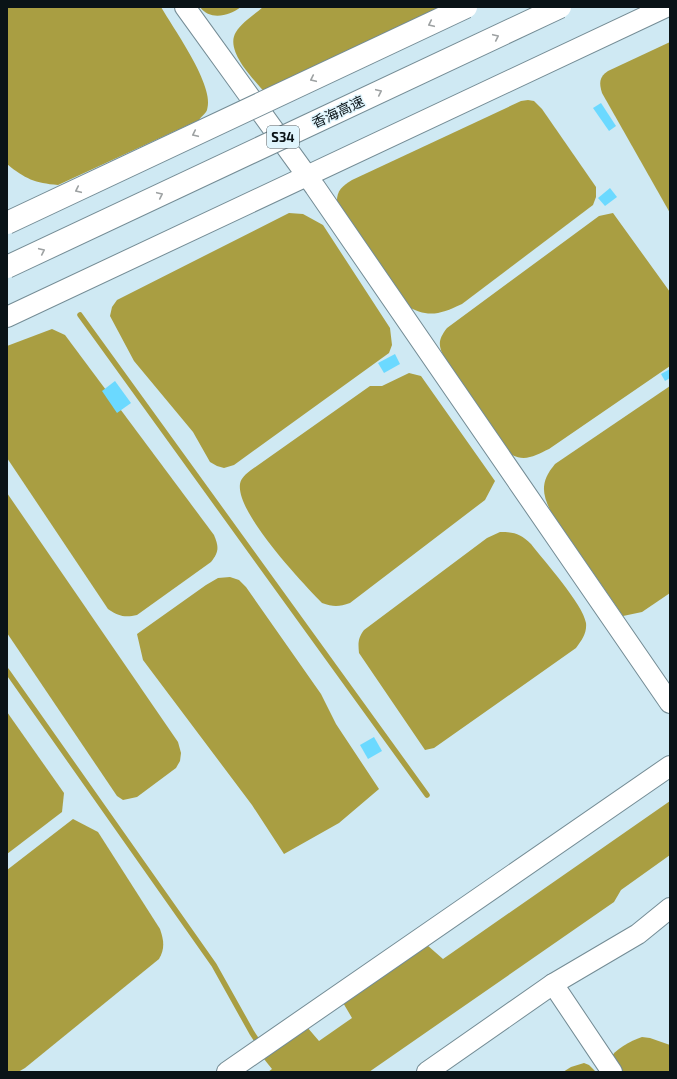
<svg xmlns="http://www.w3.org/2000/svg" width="677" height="1079" font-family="'Exo 2','Noto Sans SC',sans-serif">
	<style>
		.water { fill: #a99e42 }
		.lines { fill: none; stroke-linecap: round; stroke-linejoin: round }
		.stream { stroke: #a99e42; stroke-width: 5.5 }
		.building { fill: #6bd9ff }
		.minor-casing { stroke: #748c95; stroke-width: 22 }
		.minor { stroke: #fff; stroke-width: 20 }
		.highway-bridge-casing { stroke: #748c95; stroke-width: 24; stroke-linecap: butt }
		.highway-bridge { stroke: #fff; stroke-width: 22 }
		.oneway { stroke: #9da1a2 }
		.labels { text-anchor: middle; stroke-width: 3; stroke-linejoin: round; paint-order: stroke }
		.shield { fill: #e0f5fd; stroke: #4a575c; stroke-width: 1 }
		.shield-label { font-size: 13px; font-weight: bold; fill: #0a1317 }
		.street-label { font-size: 14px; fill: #0a1317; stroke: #e0f5fd }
	</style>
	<rect width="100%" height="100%" fill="#cfe9f3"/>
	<g class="water">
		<path d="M7,7H161C173,28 216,87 207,110C206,113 201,117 199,120L58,185C35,183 25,179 7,164Z"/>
		<path d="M200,7H241C229,16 210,21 200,7Z"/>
		<path d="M263,7H448L266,94C255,80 224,51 236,32C242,22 254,15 263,7Z"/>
		<path d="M670,42V213L602,93C599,83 599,77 608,71Z"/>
		<path d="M528,100L534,101L542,109L596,187V197L593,205L462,304C439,315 427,318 405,305L337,205C336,191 341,187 352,180L521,101Z"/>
		<polygon points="289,213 303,214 323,225 390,328 392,345 389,353 234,465 224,468 217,466 210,462 193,432 134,361 110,316 112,307 117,300"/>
		<path d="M613,213L670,292V366L549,449C536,455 526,462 512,455L447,362C439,348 436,342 447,328L599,216Z"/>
		<path d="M52,329L65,335L214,535C219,547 219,552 211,562L137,615C125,618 118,616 108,609L7,458V346Z"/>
		<path d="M409,373L421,376L495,481L485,500L350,603C339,607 333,607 322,603C302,582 236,513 240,484C241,478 246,474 251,470L370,386H382Z"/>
		<path d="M670,386V593L642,612L623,616L551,512C541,492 541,481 555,464Z"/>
		<polygon points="7,493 178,742 181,753 180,761 176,768 137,797 123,800 117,796 7,633"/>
		<path d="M500,532C514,532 521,534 531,544C544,561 583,604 586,623C587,633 582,640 576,648L434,748L425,750L359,653C358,643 358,638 364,630L487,538Z"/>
		<polygon points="230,577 239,580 246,587 321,694 336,724 379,789 339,823 284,854 252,805 143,660 137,634 206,585 218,578"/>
		<polygon points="7,712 64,793 62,812 7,854"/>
		<polygon points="670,801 670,855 621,890 614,902 369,1072 268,1072 272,1069 264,1059 307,1027 319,1041 352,1018 342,1001 427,945 443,959"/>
		<path d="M73,819L98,832L160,929C164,941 165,948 159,959L25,1068L18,1072H7V870Z"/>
		<path d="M642,1037L650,1038L670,1045V1072H614L609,1060C615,1049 630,1041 642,1037Z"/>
		<polygon points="584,1063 589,1065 596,1072 563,1072 571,1067"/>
	</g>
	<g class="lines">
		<g class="stream">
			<polyline points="80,315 427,795"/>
			<polyline points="7,671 214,965 252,1033 260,1045"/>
		</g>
	</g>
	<g class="building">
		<polygon points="601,103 616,126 609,131 593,108"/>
		<polygon points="610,188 617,197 605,206 598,198"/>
		<polygon points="395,354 400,364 384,373 378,363"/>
		<polygon points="670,369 670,378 665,381 661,374"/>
		<polygon points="115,381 131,403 117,413 102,391"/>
		<polygon points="374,737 382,751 368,759 360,745"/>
	</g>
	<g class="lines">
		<defs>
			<g id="minor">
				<polyline points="185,7 315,187 670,703"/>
				<polyline points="7,317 666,7"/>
				<polyline points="553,984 612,1072"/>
				<polyline points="227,1072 670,766"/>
				<polyline points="427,1072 553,984 638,934 670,908"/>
			</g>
		</defs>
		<use href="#minor" class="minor-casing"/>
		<use href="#minor" class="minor"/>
		<defs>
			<g id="highway-bridge">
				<polyline points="7,223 466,7"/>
				<polyline points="7,267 560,7"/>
			</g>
		</defs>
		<use href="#highway-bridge" class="highway-bridge-casing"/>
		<use href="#highway-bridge" class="highway-bridge"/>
	</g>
	<defs><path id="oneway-chevron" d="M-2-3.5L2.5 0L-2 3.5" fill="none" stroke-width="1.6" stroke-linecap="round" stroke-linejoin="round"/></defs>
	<g class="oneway">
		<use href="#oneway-chevron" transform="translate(431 24) rotate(155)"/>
		<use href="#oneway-chevron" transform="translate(496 37) rotate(-25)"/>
		<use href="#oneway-chevron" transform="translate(313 79) rotate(155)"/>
		<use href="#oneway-chevron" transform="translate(379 92) rotate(-25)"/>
		<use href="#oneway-chevron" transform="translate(195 134) rotate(155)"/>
		<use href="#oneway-chevron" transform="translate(78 190) rotate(155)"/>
		<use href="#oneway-chevron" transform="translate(160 195) rotate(-25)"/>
		<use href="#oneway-chevron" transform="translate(42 251) rotate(-25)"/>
	</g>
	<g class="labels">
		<rect class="shield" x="267" y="126" width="32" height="22" rx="3"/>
		<g class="shield-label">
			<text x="283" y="142">S34</text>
		</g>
		<g class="street-label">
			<text transform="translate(338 112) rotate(-25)" y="5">香海高速</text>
		</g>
	</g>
	<rect width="677" height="1079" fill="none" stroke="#0a1317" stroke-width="16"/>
</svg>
